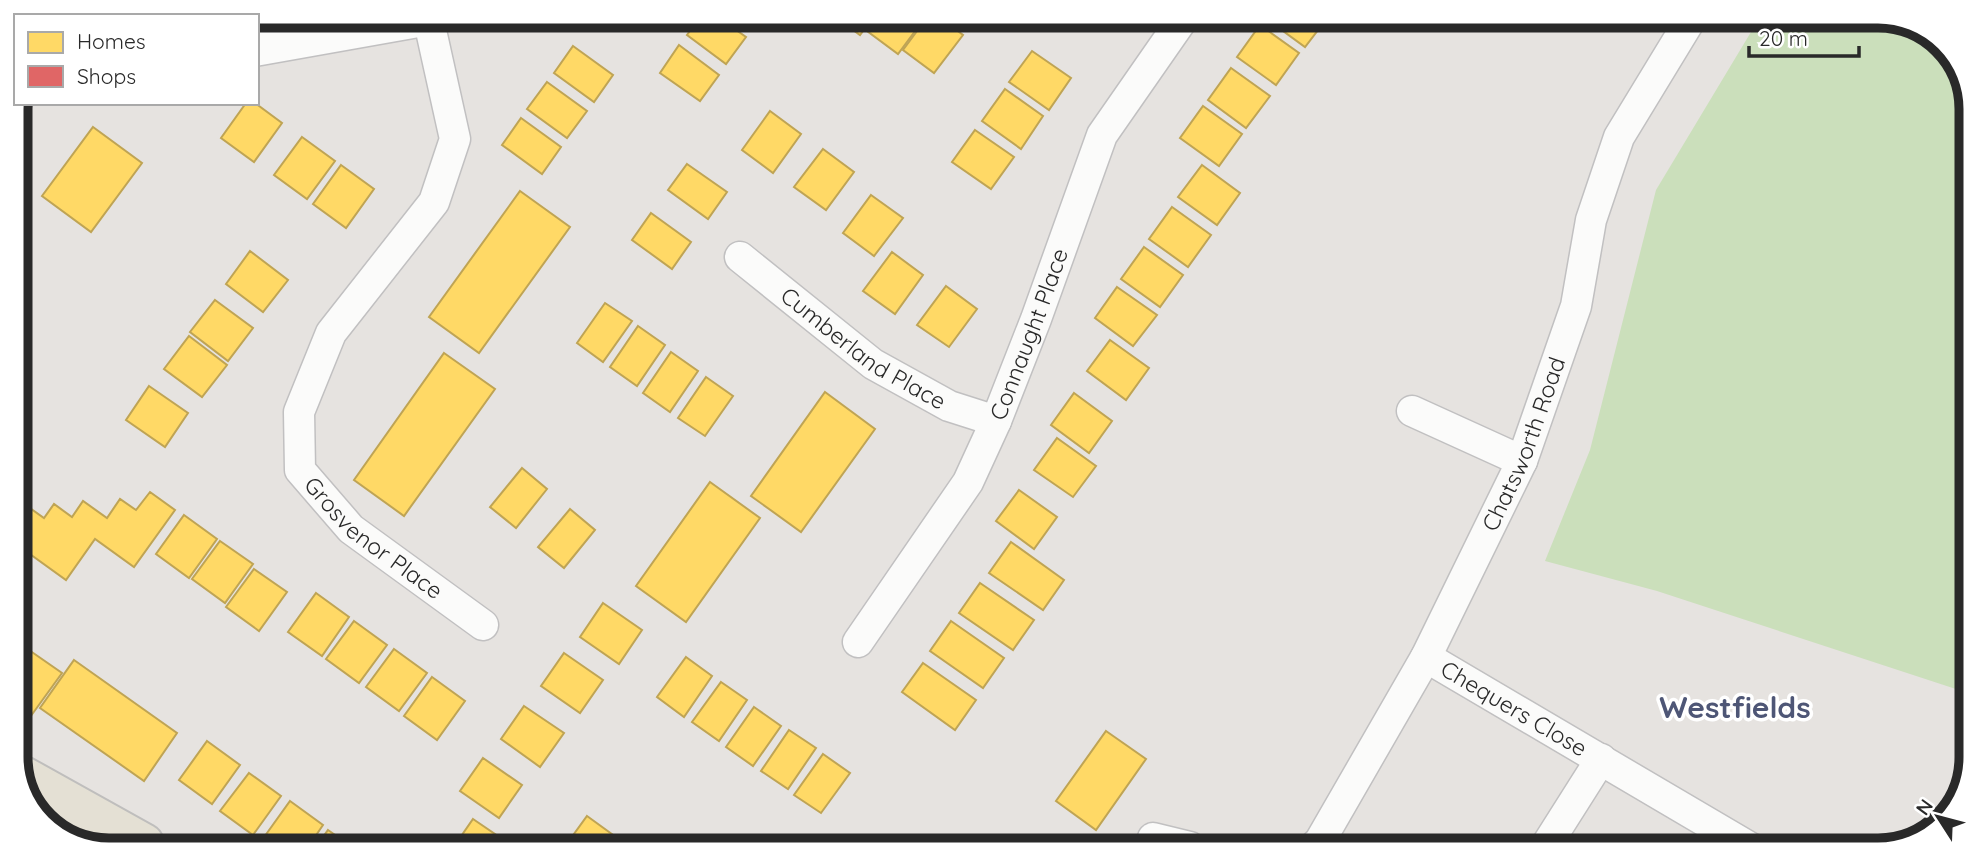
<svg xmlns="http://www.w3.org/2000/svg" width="1987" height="866" font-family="Quicksand,sans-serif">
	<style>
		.green { fill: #cbdfbb }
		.homes { fill: #ffd966; stroke: #bfa454; stroke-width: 2 }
		.shops { fill: #e06666; stroke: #a95454; stroke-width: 2 }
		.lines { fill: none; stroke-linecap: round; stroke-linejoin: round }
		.minor-casing { stroke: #c1c0c1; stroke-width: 33 }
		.tertiary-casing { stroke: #c1c0c1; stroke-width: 40 }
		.primary-casing { stroke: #bfbebd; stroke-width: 42 }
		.minor { stroke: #fbfbfa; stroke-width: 30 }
		.tertiary { stroke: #fbfbfa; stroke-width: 37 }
		.primary { stroke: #e4e0d4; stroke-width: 38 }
		.labels { text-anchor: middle; stroke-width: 7; stroke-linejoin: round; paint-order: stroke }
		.street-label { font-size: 23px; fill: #292929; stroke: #fff }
		.district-label { font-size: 30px; font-weight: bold; fill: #4e5676; stroke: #fff }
		.rim { fill: none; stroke: #292929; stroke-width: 9 }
	</style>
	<rect width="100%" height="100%" fill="#e6e3e0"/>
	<polygon class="green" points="1757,22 1914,23 1955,57 1971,103 1965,692 1657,591 1545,561 1590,450 1656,190"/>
	<g class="homes">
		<polygon points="699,18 719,18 746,37 726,64 687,35"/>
		<polygon points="838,19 872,19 860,35"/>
		<polygon points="876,19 924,19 898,54 867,31"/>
		<polygon points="926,19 942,19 963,35 934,73 903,50"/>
		<polygon points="1268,20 1325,21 1305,47"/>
		<polygon points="1260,25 1299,53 1276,85 1237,57"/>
		<polygon points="679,45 719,75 700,101 660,73"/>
		<polygon points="573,46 613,75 594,102 554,73"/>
		<polygon points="1032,51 1071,78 1049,110 1009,82"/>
		<polygon points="1231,68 1270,96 1246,128 1208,100"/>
		<polygon points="547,82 587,111 567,138 527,109"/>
		<polygon points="1005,89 1043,116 1021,149 982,121"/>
		<polygon points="246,103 255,103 282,123 254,162 221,138"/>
		<polygon points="1203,106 1242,134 1219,166 1180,138"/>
		<polygon points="770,111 801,134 773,173 742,150"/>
		<polygon points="521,118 561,147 542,174 502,145"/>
		<polygon points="93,127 142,163 91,232 42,196"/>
		<polygon points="975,130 1014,157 991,189 952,162"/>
		<polygon points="302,137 335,161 307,199 274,175"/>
		<polygon points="823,149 854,172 826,210 794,187"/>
		<polygon points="687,164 727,192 708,219 668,190"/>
		<polygon points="341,165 374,189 346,228 313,204"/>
		<polygon points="1202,165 1240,193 1217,225 1178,197"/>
		<polygon points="520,191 570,227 479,353 429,317"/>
		<polygon points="871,195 903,218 874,256 843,233"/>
		<polygon points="1172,207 1211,235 1188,267 1149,239"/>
		<polygon points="651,213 691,242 672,269 632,240"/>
		<polygon points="1144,247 1183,275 1160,307 1121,279"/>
		<polygon points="250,251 288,280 263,312 226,284"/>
		<polygon points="892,252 923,275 895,314 863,291"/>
		<polygon points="946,286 977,309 949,347 917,325"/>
		<polygon points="1117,287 1157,315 1133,346 1095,318"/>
		<polygon points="215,300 253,328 228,361 190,332"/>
		<polygon points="605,303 632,321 603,362 577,343"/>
		<polygon points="638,326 665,345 637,386 610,367"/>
		<polygon points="189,336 227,365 202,397 164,369"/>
		<polygon points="1110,340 1149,368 1126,400 1087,371"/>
		<polygon points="671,352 698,371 670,412 643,393"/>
		<polygon points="444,353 495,389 404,516 354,480"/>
		<polygon points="706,377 733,396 705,436 678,418"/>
		<polygon points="149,386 188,413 165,447 126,420"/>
		<polygon points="825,392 875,429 801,532 751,496"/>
		<polygon points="1074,393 1112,421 1089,453 1051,425"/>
		<polygon points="1057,438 1096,466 1073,497 1034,470"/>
		<polygon points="522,468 547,489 516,528 490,507"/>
		<polygon points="710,482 760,518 686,622 636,586"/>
		<polygon points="1019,490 1057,517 1034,549 996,521"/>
		<polygon points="150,492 175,510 134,567 95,539 66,580 16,544 16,522 27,506 44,518 54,504 72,517 83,501 107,518 120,499 136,510"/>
		<polygon points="570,509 595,530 564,568 538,547"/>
		<polygon points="184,515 217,539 189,578 156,554"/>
		<polygon points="220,541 253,564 225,603 192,579"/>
		<polygon points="1011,542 1064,580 1043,610 989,573"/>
		<polygon points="254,569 287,592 259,631 226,607"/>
		<polygon points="980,583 1034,620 1013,650 959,613"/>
		<polygon points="316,593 349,617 322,656 288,632"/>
		<polygon points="603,603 642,630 619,664 580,637"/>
		<polygon points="354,621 387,645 359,683 326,659"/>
		<polygon points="951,621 1004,658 983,688 930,651"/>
		<polygon points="16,641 62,673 28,720 16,712"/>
		<polygon points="394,649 427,673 399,711 366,687"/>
		<polygon points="564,653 603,680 580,713 541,686"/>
		<polygon points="686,657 712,676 684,717 657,697"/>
		<polygon points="74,660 177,733 144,781 40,708"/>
		<polygon points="923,663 976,700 955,730 902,692"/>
		<polygon points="432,677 465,701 437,740 404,716"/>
		<polygon points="721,682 747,700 719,741 692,722"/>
		<polygon points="524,706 564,733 540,767 501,739"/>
		<polygon points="754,707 781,726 753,766 726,747"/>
		<polygon points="789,730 816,748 788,789 761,771"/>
		<polygon points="1106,731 1146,759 1096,830 1056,801"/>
		<polygon points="207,741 240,765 212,804 179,780"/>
		<polygon points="823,754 850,773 821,813 794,795"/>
		<polygon points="483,758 522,785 499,818 460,791"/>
		<polygon points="249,773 281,796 253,835 220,811"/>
		<polygon points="290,801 323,825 310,844 267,844 262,840"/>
		<polygon points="587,816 620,840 616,845 566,845"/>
		<polygon points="473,819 511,845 455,845"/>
		<polygon points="328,830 348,844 318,844"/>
	</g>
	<polygon class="shops" points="991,836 1007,847 983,847"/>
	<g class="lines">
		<defs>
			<g id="minor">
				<path id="s1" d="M428,17L455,139L434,202L331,333L299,412L300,470L351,529L483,625"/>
				<path id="s2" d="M740,257L873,364L949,406L996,421"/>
				<polyline points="1412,411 1522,461"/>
				<path id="s3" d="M858,642L968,482L996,421L1036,319L1102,135L1182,20"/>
				<path id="s4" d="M1426,657L1754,850"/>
				<polyline points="1153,838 1190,847"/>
				<path id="s5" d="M1313,848L1320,841L1426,657L1522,461L1576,306L1591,220L1619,137L1689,22"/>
				<polyline points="1544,849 1601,759"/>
			</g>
			<polyline id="tertiary" points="257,47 426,17"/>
			<polyline id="primary" points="20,774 144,843"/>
		</defs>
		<use href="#minor" class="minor-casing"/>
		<use href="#tertiary" class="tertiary-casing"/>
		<use href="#primary" class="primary-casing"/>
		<use href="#minor" class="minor"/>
		<use href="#tertiary" class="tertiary"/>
		<use href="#primary" class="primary"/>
	</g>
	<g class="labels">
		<g class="street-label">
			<text dy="8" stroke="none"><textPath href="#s3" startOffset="354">Connaught Place</textPath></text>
			<text dy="8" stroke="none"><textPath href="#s2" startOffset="154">Cumberland Place</textPath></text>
			<text dy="8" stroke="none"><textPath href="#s5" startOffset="457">Chatsworth Road</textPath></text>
			<text dy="8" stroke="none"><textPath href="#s1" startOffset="602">Grosvenor Place</textPath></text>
			<text dy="8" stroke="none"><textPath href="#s4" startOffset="102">Chequers Close</textPath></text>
		</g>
		<g class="district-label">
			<text x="1735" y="718">Westfields</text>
		</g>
	</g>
	<path d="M0 0H1987V866H0ZM109 28H1878A81 81 0 0 1 1959 109V757A81 81 0 0 1 1878 838H109A81 81 0 0 1 28 757V109A81 81 0 0 1 109 28Z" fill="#fff" fill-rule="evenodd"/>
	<path class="rim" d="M109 28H1878A81 81 0 0 1 1959 109V757A81 81 0 0 1 1878 838H109A81 81 0 0 1 28 757V109A81 81 0 0 1 109 28Z"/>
	<rect x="14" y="14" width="245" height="91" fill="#ffffff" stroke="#a9a9a9" stroke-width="2"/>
	<rect x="28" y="32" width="35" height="21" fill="#ffd966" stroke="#a9a9a9" stroke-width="2"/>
	<text x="77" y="49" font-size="21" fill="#292929">Homes</text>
	<rect x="28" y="66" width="35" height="21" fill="#e06666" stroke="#a9a9a9" stroke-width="2"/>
	<text x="77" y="84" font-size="21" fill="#292929">Shops</text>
	<g transform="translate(1938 817) rotate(306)" stroke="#ffffff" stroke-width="5" paint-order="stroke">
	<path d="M0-5L12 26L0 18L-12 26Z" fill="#292929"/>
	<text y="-10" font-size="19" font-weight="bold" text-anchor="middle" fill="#292929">N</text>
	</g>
	<path d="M1749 46v10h110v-10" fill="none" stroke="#292929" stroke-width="3.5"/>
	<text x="1759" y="46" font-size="21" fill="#292929" stroke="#ffffff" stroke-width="5" paint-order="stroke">20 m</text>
</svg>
